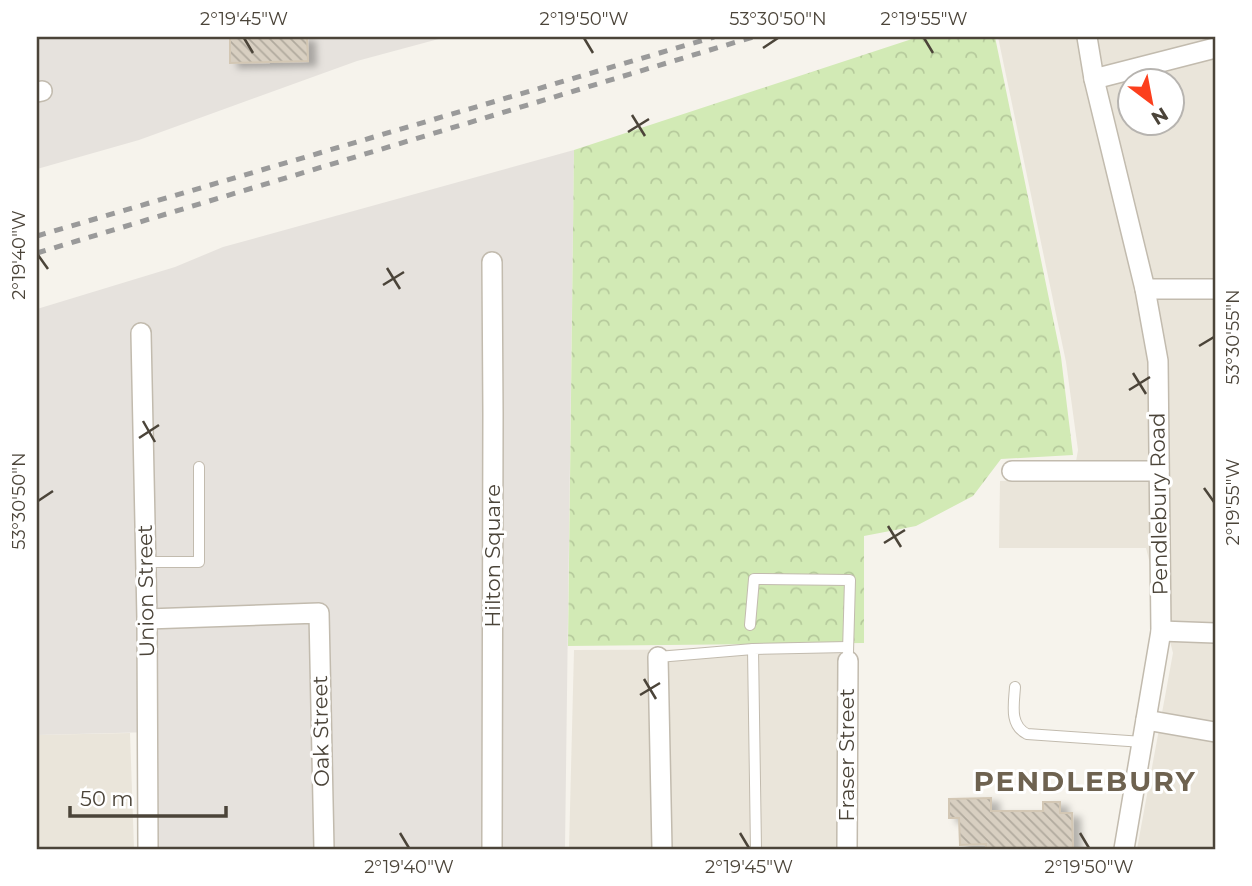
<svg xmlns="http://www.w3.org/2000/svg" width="1252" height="886" font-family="Montserrat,sans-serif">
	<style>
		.residential { fill: #eae5da; fill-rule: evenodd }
		.industrial { fill: #e6e2dd }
		.forest { fill: url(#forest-crowns) }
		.building { fill: url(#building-back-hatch); stroke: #d3c7b4; stroke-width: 2; filter: url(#shadow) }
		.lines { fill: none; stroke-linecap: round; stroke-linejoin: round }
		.lane-casing { stroke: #c2bbae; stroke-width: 12 }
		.street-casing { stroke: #c2bbae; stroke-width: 22 }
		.lane { stroke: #fff; stroke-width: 10 }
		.street { stroke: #fff; stroke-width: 19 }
		.rail { stroke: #9a9a9a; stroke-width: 5; stroke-dasharray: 9 9; stroke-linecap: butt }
		.ticks { fill: none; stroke: #4b4439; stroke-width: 2.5 }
		.labels { text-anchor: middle; stroke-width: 6; stroke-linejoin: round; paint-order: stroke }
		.street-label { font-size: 21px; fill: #4b4439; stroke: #fff }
		.district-label { font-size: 28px; font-weight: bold; letter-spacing: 2px; fill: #6e6250; stroke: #fff }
		.neatline { fill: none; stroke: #4b4439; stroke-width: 2.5 }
		.ticks-label { font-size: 18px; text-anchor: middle; fill: #4b4439 }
	</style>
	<defs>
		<pattern id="forest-crowns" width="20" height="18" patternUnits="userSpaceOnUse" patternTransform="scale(1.75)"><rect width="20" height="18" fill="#d2eab5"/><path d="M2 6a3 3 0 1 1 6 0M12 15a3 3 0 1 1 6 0" fill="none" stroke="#b6ca9c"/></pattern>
		<pattern id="building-back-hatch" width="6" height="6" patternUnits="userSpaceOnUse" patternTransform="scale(1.75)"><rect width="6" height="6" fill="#d8cfc1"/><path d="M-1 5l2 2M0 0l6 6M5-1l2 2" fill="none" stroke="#b1aa9e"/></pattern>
		<filter id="shadow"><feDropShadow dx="8" dy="4.5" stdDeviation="3.5" flood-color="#0004"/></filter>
	</defs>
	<rect width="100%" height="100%" fill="#f6f3ec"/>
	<g class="residential">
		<path d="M998,37H1215V831L1212,849H1137L1173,653L1146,548H999L1000,481L1073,479L1078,450L1066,362ZM1130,80H1172V122H1130Z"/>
		<polygon points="840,649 840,849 569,849 574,650"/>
		<polygon points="130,733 134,849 37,849 37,735"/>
	</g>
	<g class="industrial">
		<polygon points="37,37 446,37 357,61 139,140 37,169"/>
		<polygon points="574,150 565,849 159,849 153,732 37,735 37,309 175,267 223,247"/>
	</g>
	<polygon class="forest" points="918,37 995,37 1061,357 1073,455 1001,459 973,496 916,526 864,536 864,643 568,646 574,150"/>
	<g class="building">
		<polygon points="230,37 307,37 308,61 230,63"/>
		<polygon points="991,798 991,811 1043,811 1043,802 1060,802 1060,813 1072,813 1073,849 986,849 986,844 960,845 959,818 949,818 949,799"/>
	</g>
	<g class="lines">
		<defs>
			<g id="lane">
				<polyline points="146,562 199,562 199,467"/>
				<polyline points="750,625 754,579 850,580 848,652"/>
				<polyline points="658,657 753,649"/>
				<path d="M1015,687C1014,704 1009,725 1027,734L1143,742"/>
				<polyline points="756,849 753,649 848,647"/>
			</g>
			<g id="street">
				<polyline points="1087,37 1094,79 1145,289 1158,361 1161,631 1124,849"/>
				<polyline points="1094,79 1215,48"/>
				<polyline points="37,92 42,91"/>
				<polyline points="492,262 493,414 492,849"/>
				<polyline points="1145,289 1215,289"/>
				<polyline points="141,333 147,619 148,849"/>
				<polyline points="1012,471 1159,471"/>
				<polyline points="147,619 319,613 324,849"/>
				<polyline points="1161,631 1215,633"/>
				<polyline points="658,657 662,849"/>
				<polyline points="1146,720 1215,732"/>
				<polyline points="847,849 848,661"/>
			</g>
		</defs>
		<use href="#lane" class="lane-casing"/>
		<use href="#street" class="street-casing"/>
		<use href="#lane" class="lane"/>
		<use href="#street" class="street"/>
		<g class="rail">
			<polyline points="37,236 714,37"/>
			<polyline points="37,253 753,37"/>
		</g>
	</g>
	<path class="ticks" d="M244,38L253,53M584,38L593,53M924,38L933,53M763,48L778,38M632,115L645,136M628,132L649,119M38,255L48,269M387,268L400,289M383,285L404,272M1199,346L1214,337M1133,373L1146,394M1129,390L1150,377M143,421L155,442M139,438L159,425M1204,488L1214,502M38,501L53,491M888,526L901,547M884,543L905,530M644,679L656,699M640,695L660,683M400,833L409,848M740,833L749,848M1080,833L1089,848"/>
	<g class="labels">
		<g class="street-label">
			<text transform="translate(1159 504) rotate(-91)" y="7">Pendlebury Road</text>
			<text transform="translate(493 556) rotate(-90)" y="7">Hilton Square</text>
			<text transform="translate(146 591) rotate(-91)" y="7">Union Street</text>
			<text transform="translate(321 731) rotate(-91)" y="7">Oak Street</text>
			<text transform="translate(847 755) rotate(-90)" y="7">Fraser Street</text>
		</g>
		<g class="district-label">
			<text x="1085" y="791">PENDLEBURY</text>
		</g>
	</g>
	<rect width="1252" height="886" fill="none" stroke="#ffffff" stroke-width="77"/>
	<g transform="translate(1151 102) rotate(148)"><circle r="33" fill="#ffffff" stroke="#b7b4b0" stroke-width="2"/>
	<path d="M0-5L12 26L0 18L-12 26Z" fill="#fc3f1d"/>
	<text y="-10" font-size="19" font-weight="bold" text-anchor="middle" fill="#4b4439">N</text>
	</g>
	<path d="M70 806v10h156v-10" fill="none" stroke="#4b4439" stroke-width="3.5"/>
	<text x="80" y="806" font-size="21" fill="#4b4439" stroke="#ffffff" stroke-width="5" paint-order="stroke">50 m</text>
	<rect x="38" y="38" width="1176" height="810" class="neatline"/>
	<g class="ticks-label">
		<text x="244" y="25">2°19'45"W</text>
		<text x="584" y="25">2°19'50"W</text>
		<text x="778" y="25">53°30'50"N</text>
		<text x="924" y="25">2°19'55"W</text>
		<text transform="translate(19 255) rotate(-90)" y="6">2°19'40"W</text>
		<text transform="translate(1233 337) rotate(-90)" y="6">53°30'55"N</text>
		<text transform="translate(19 501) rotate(-90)" y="6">53°30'50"N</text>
		<text transform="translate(1233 502) rotate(-90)" y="6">2°19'55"W</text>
		<text x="409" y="873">2°19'40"W</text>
		<text x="749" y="873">2°19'45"W</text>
		<text x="1089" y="873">2°19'50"W</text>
	</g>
</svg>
